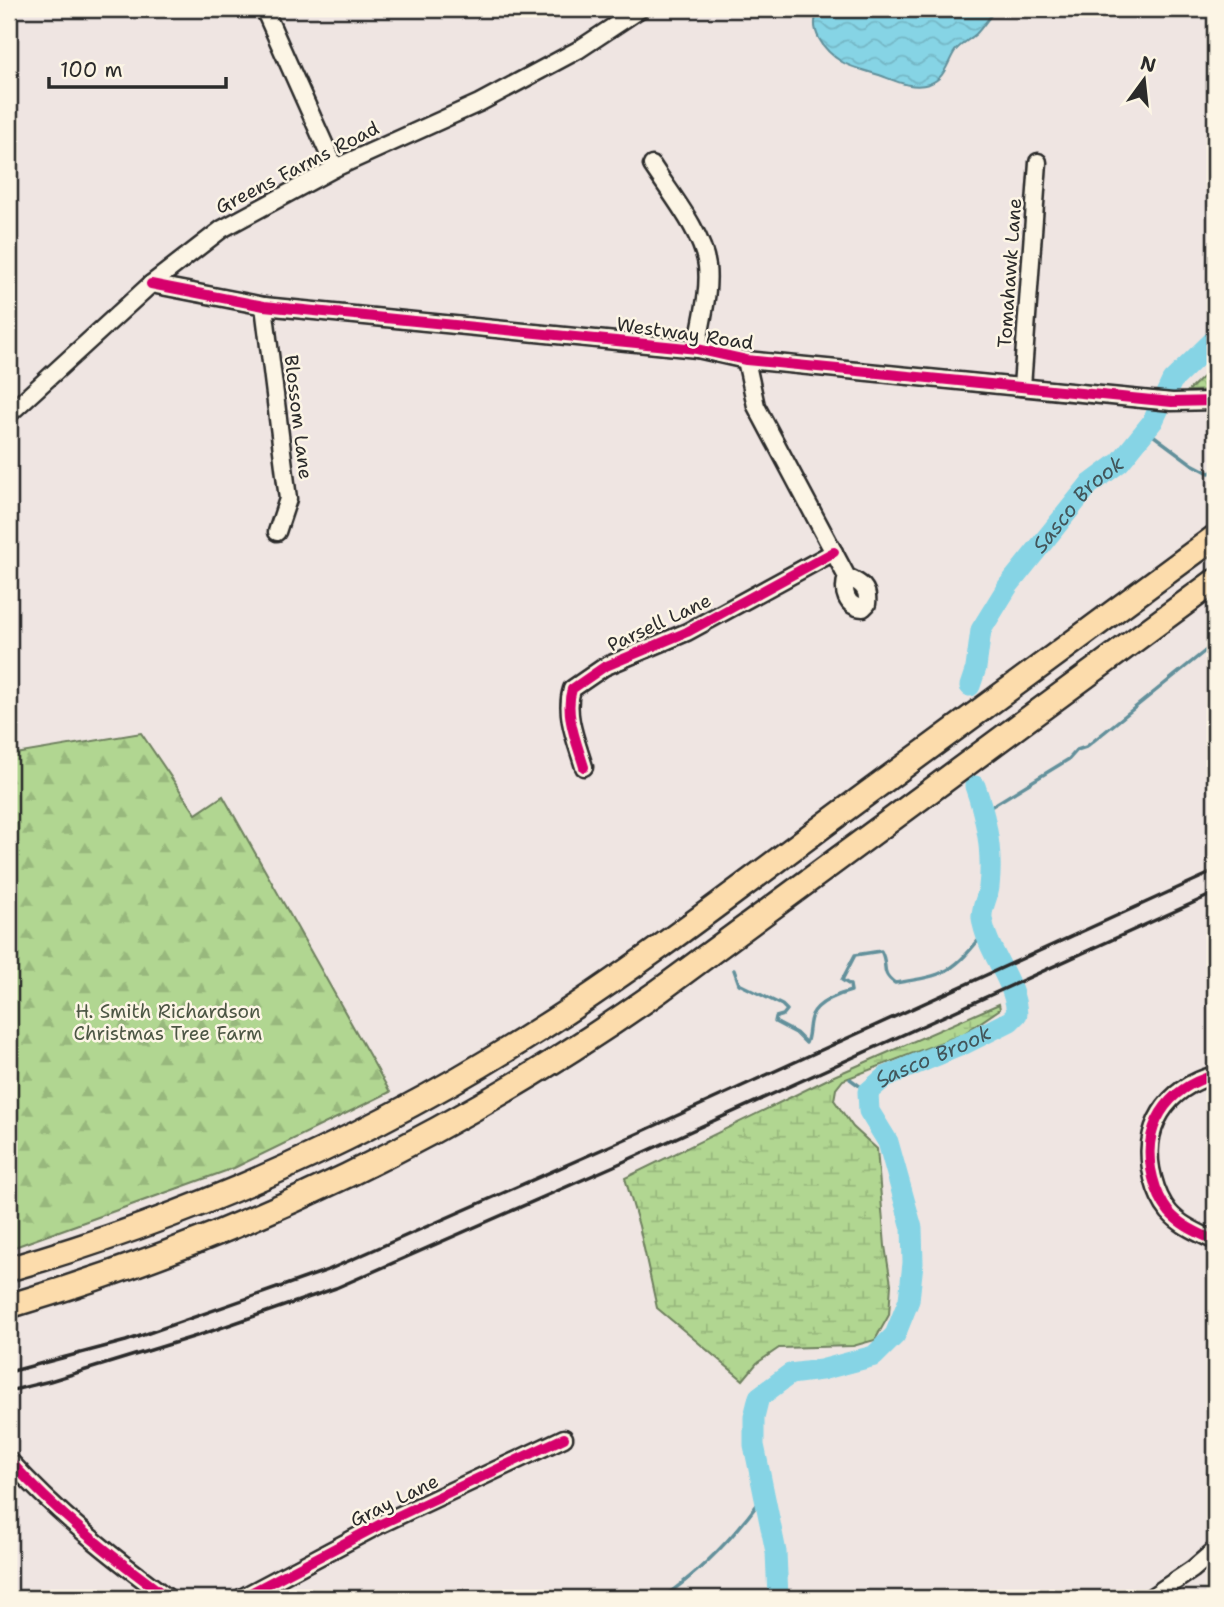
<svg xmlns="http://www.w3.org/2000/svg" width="1224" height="1607" font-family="'Shantell Sans',sans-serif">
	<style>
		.forest { fill: url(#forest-firs); stroke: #6e805e; stroke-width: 2 }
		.wetland { fill: url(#wetland-marsh); stroke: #6e805e; stroke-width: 2 }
		.park { fill: url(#park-crowns); stroke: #6e805e; stroke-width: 2 }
		.water { fill: url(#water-waves); stroke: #62909b; stroke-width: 2 }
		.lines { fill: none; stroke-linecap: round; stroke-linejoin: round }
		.stream { stroke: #62909b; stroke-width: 3.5 }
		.river { stroke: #86d4e5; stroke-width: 21 }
		.minor-casing { stroke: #2b2b2b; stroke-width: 21 }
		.highway-casing { stroke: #2b2b2b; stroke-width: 28 }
		.minor { stroke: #fcf5e5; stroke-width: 16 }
		.highway { stroke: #fcdcac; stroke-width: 23 }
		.rail { stroke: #2b2b2b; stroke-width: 3.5 }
		.cycleway-casing { stroke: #fcf5e5; stroke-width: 15 }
		.cycleway { stroke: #d6006c; stroke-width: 10 }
		.labels { text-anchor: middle; stroke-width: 5; stroke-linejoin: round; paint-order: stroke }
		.street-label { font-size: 19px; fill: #2b2b2b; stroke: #fcf5e5 }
		.park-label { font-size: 19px; fill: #4c5644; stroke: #fcf5e5 }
		.water-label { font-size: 21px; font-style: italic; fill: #42555a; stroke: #fcf5e5 }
	</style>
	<defs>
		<pattern id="forest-firs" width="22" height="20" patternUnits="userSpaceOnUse" patternTransform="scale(1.75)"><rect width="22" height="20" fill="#b1d691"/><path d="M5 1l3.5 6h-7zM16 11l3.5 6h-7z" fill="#98b87d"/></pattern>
		<pattern id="wetland-marsh" width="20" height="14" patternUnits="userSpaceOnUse" patternTransform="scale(1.75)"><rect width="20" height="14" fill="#b1d691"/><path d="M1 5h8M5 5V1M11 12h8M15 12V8" fill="none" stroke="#98b87d"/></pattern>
		<pattern id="park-crowns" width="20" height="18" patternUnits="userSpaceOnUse" patternTransform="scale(1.75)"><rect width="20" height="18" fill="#b1d691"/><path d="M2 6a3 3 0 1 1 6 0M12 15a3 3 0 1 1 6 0" fill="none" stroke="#98b87d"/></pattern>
		<pattern id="water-waves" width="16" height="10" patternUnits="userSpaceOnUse" patternTransform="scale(1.75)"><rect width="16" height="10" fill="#86d4e5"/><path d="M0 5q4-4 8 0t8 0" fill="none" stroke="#74b6c5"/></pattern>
	</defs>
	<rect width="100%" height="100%" fill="#efe5e2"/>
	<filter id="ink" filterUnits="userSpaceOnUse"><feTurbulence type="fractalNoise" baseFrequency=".0143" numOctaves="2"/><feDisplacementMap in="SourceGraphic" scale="14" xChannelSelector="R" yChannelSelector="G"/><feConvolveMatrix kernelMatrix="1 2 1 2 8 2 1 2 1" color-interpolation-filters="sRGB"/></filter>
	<g filter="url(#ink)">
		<polygon class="forest" points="141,733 196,814 223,796 390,1092 234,1168 9,1249 9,755"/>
		<polygon class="wetland" points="999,1004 1000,1009 963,1034 843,1080 836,1089 834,1100 853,1127 877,1149 885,1246 891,1284 889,1315 875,1340 853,1346 779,1348 757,1363 743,1380 657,1308 639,1226 625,1178 834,1076"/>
		<polygon class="park" points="1215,365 1215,390 1188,391"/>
		<path class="water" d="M820,9H997C989,16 984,26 976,34C969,40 961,44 955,51C947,63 945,79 929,84C913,89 898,82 882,76C869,71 854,69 842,62C824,51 806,28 820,9Z"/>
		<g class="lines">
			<g class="stream">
				<polyline points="1146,430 1192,464 1209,473 1215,471"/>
				<polyline points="984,811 1069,759 1077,750 1086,747 1215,643"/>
				<path d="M734,970L739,984L782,1005L787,1010L783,1015L776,1017L775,1022L796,1033L806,1043C810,1034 808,1023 812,1015C818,1002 839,994 851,991L850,985L842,980L855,955L881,951C889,965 879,972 895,983C948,975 952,973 986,931"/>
				<polyline points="850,1079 868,1092"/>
				<path d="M662,1598C703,1570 734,1537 763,1497"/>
			</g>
			<g class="river">
				<path id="s1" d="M970,686L976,668L981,630L1008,586L1089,485L1120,462L1153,421L1172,381L1215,339"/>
				<path id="s2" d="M778,1598L776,1552L754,1445V1417L759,1397L790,1374L821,1370L874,1356L895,1335L909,1300L913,1263L912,1228L888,1142L869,1111L868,1092L885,1077L964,1044L1010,1021L1017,1014C1015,979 987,953 982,918C981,908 988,897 989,887C993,853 986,817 975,786"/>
			</g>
			<defs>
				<g id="minor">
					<polyline points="264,9 335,168"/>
					<path d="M652,165C670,193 703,233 707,266C710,293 701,322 697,349"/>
					<polyline points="151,284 264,306 697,349 746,360 1172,402 1215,401"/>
					<polyline points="264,306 288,499 277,532"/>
					<path d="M746,360L756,406L847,577C861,583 869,588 867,604L863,608C846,607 842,591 847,577"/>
					<polyline points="1022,387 1038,162"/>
					<polyline points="9,414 151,284 222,229 335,168 479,103 578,50 640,9"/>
					<path d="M584,767C577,743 564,714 572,689L604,667L687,632L834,552"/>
					<path d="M1215,1075C1166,1088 1140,1128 1153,1178C1156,1190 1161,1202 1169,1212C1181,1226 1199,1233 1215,1241"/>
					<path d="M9,1460C57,1513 111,1556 168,1598"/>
					<polyline points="241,1598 381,1524 564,1438"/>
					<polyline points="1150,1598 1193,1569 1215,1550"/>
				</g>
				<g id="highway">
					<path d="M9,1269C196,1215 376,1134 540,1029C645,962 742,886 842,812C966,721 1091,629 1215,537"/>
					<path d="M9,1306C245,1236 458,1133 659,991L1215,581"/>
				</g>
			</defs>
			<use href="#minor" class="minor-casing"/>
			<use href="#highway" class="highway-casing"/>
			<use href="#minor" class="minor"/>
			<use href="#highway" class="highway"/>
			<g class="rail">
				<polyline points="9,1372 126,1341 328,1270 630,1137 1215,871"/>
				<polyline points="9,1391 50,1381 203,1334 336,1288 614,1166 1215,893"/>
			</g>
			<defs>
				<g id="cycleway">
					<polyline points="151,284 264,306 697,349 746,360 1172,402 1215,401"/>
					<path d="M584,767C577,743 564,714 572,689L604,667L687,632L834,552"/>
					<path d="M1215,1075C1166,1088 1140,1128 1153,1178C1156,1190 1161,1202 1169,1212C1181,1226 1199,1233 1215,1241"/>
					<path d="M9,1460C57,1513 111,1556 168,1598"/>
					<polyline points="241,1598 381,1524 564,1438"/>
				</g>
			</defs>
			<use href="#cycleway" class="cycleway-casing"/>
			<use href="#cycleway" class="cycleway"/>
		</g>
	</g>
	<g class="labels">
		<g class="street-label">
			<text transform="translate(297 167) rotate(-27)" y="7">Greens Farms Road</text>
			<text transform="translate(1009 273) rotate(-86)" y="7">Tomahawk Lane</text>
			<text transform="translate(685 333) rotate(8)" y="7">Westway Road</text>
			<text transform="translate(299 417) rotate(83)" y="7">Blossom Lane</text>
			<text transform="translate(659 622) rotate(-25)" y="7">Parsell Lane</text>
			<text transform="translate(394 1500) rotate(-26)" y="7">Gray Lane</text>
		</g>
		<g class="park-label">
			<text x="168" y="1018">H. Smith Richardson<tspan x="168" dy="22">Christmas Tree Farm</tspan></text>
		</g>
		<g class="water-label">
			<text dy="7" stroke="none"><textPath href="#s1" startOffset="217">Sasco Brook</textPath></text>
			<text dy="7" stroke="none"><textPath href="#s2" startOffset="688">Sasco Brook</textPath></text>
		</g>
	</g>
	<rect width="1224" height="1607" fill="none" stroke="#fcf5e5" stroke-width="35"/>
	<rect x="18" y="18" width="1189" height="1572" fill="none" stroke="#2b2b2b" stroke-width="2.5" filter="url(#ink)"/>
	<g transform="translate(1144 80) rotate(15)" stroke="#fcf5e5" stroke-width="5" paint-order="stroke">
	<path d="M0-5L12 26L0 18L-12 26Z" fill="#2b2b2b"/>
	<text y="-10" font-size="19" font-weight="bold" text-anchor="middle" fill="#2b2b2b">N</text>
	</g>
	<path d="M49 77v10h177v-10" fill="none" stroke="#2b2b2b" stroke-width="3.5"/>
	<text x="60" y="77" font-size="21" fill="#2b2b2b" stroke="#fcf5e5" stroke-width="5" paint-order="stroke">100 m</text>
</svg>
